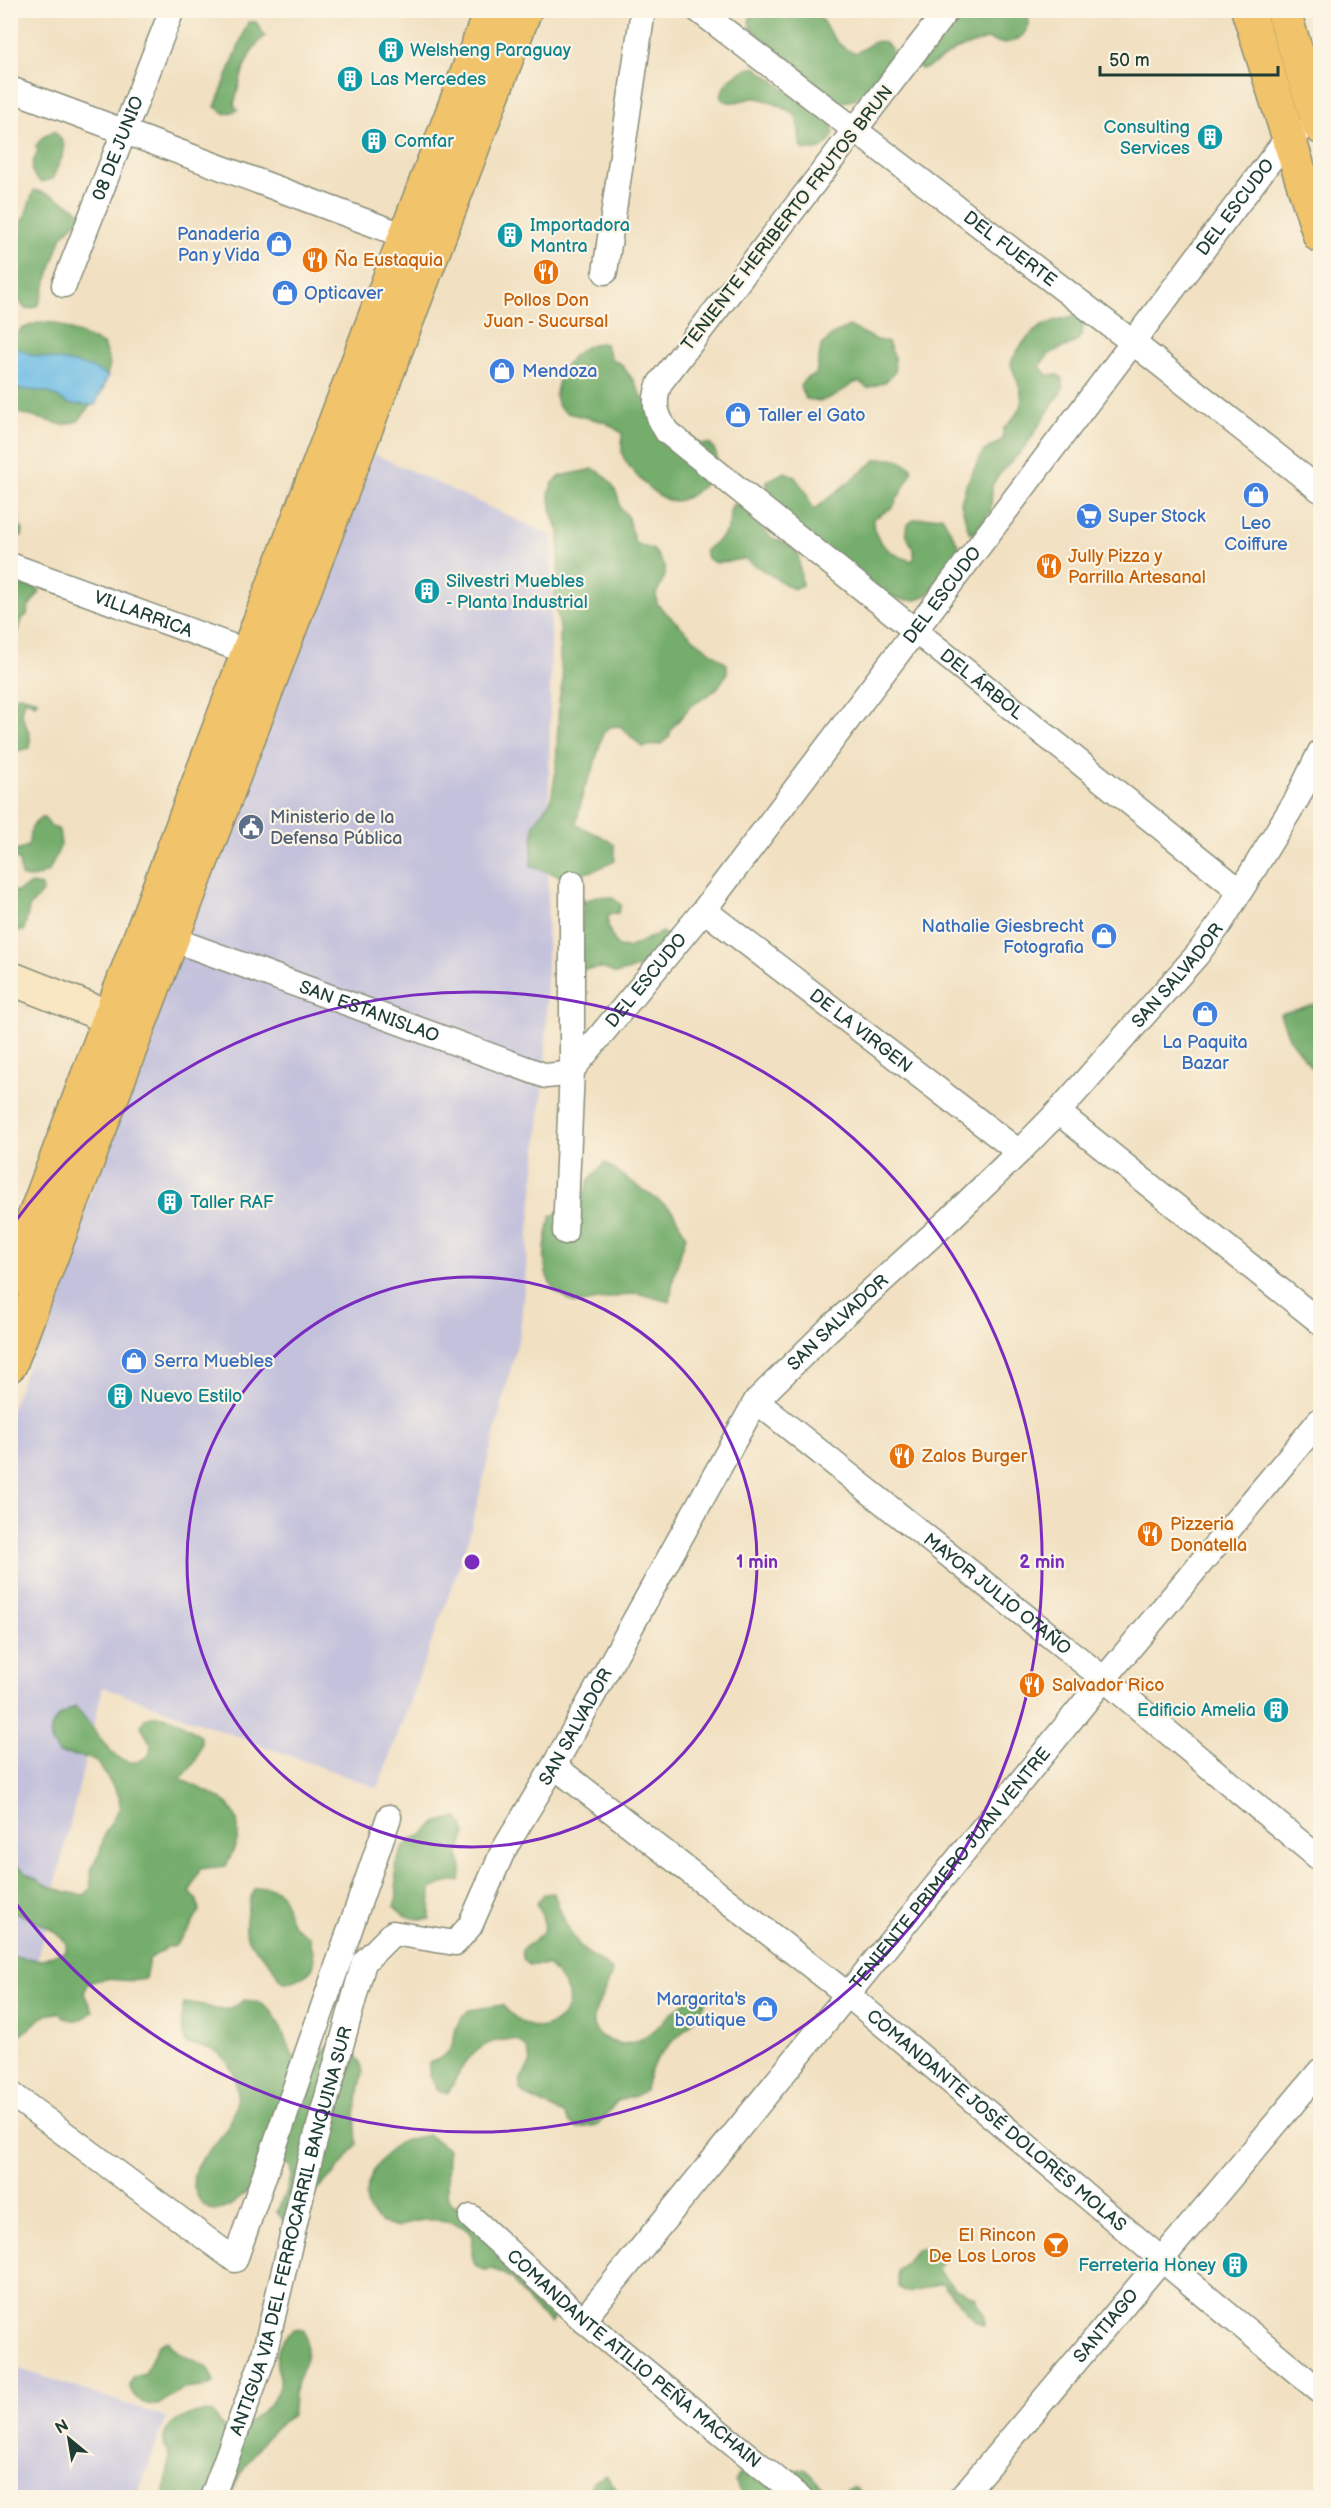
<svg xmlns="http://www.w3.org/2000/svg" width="1331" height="2508" font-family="'Balsamiq Sans',sans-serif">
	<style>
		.industrial { fill: #c3c1db }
		.forest { fill: #74ad6c; stroke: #4a7550; stroke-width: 1.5 }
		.water { fill: #6abbe5; stroke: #447c8c; stroke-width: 1.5 }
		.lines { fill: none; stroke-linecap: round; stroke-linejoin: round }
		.street-casing { stroke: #888e7a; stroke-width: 27 }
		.secondary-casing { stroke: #888e7a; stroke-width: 36 }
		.primary-casing { stroke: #888e7a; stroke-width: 36 }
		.highway-casing { stroke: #888e7a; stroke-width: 36 }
		.street { stroke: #fff; stroke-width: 24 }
		.secondary { stroke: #f9e7c3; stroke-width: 33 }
		.primary { stroke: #f1c36a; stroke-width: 33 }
		.highway { stroke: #f1c36a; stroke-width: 33 }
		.ring { fill: none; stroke: #7b2cbf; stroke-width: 3 }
		.labels { text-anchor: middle; stroke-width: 4.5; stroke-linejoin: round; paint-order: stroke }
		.culture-label { font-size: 18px; fill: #0d838f; stroke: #fcf5e5; text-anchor: start }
		.street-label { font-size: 18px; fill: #1f3d34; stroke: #fcf5e5 }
		.shop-label { font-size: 18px; fill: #366cbe; stroke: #fcf5e5; text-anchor: start }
		.food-label { font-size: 18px; fill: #c56008; stroke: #fcf5e5; text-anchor: start }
		.service-label { font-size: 18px; fill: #4e5e75; stroke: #fcf5e5; text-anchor: start }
		.centre { fill: #7b2cbf; stroke: #fcf5e5; stroke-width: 3 }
		.ring-label { font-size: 18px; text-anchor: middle; font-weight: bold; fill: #7b2cbf; stroke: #fcf5e5; stroke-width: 4.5; stroke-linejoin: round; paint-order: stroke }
	</style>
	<rect width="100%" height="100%" fill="#fcf5e5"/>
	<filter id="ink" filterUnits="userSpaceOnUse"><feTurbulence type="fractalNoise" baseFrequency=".0167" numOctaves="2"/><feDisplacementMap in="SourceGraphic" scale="12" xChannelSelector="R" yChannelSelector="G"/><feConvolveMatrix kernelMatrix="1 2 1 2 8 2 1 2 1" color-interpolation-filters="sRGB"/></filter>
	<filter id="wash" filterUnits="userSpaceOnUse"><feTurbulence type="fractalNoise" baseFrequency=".008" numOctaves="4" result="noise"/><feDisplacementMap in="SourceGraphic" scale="24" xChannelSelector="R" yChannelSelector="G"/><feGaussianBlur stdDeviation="1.35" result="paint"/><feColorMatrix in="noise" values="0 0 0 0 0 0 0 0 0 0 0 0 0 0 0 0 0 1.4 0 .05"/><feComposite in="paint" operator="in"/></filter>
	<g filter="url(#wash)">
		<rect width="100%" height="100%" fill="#f1e0c1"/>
		<g class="industrial">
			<polygon points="372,453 552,536 546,1051 520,1332 466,1548 378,1788 103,1687 35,1969 11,1996 10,1412 188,930"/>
			<polygon points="11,2366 166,2417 137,2497 11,2497"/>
		</g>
		<g class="forest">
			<path d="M755,11H816C827,26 836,50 857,53C870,45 878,34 891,48L892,59L888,68L865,92L853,100L842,102L832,99L766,40C754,34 742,22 755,11Z"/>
			<path d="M955,11H1028C1033,38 1010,49 987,39L955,50L927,68L921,69L917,65Z"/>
			<path d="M248,22H256L265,36C245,52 240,81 234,105L238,110L226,114L215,107Z"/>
			<path d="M755,67L831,124L834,133C827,148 820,153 803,149L800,144L798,119C792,110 767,99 756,98C745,97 731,108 721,98C722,80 739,71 755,67Z"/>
			<path d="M54,131C75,151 58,157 53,179L41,182C25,172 34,162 38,149L35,147L43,137Z"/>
			<path d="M34,190C46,192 72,204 81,213L77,221L62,236L39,304L33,308L25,309L11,290V255Z"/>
			<path d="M1080,316L1084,319L1082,334L1076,342C1062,349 1047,350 1040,367L1047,375H1057L1061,377L1064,387L1025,447L997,477L992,486L991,511L974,534L969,532L961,503L966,485L983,452L1003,439V429C1030,404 1023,395 1011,365L1012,360C1029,329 1046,319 1080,316Z"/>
			<polygon points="41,322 55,323 103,344 110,364 103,390 78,421 63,425 11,411 10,344 21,329"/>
			<polygon points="849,326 877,340 888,342 894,357 895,372 885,382 868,388 859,382 854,383 835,396 821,401 806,399 800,386 806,378 816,375 821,346 832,335"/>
			<path d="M599,343L605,344L612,359L621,364L634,381L643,399L667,409L673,414L674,424L700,444H710C714,449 718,454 717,461C716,478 688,503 671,501C656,498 629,470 623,456C621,450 622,440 622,433L605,422L567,413L559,407L555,396L561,372L572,357L585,347Z"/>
			<path d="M877,459H898L911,467L912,472L893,507L873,519C872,542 893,556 913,561C919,548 902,539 907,525L915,519L942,516L959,546L956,566L932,587L930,593L917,600H902L883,593L764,501L767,481L785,472L794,476L806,492L811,506L815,509Z"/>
			<path d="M593,469C608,474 619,492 620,508L627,515L635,543L654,550L665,567V576L656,594L657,604L694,639L727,664V674L716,690L691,706L672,728L669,737L661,744L642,747L620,726L610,727L603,733L593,770L584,788L576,824C588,832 603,835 614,845L615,861L593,871L563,877L531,866L534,824L551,800L556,771L559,700L563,680L560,659V628L554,598L558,578L559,532L552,512L549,492L553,483L561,476Z"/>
			<path d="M733,504L743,507L750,517L772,538L790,546L798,554L802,585L793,589L745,559L715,563L707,558L705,550C715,544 726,536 729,524C731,515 727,514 733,504Z"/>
			<polygon points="11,509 19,512 19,525 23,530 22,536 11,536"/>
			<polygon points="13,582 38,588 40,592 29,606 27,615 23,618 11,646 10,583"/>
			<path d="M20,695L38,700L35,704L26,700C16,712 25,720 29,733C31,737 30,743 30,748L17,751L11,748V713L16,696Z"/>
			<path d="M43,817L50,825L59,830L61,845L49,871C39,876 32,881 21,876L19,860L11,857V851L20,850L29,845C29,833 31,823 43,817Z"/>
			<polygon points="31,884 41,886 42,892 29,908 24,931 12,931 11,890 17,892"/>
			<path d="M596,896L613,898L621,905L618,913L608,914C606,927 612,937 618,947L628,948L662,932L669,939L647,965L616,974L602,968L580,970L583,902Z"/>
			<polygon points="1320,1003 1320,1078 1290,1040 1280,1014"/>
			<path d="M605,1163L672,1210L686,1236L674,1275L670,1302L637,1293L576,1304C569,1300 556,1294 552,1287C539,1266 546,1238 551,1216L581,1202L589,1180Z"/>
			<path d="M75,1707C95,1723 117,1784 150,1754L151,1744L141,1727L145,1718C165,1709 185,1725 201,1737C202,1755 193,1767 180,1779C205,1792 242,1798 238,1836C237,1846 230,1857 226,1866L200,1869L190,1892L197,1900L199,1911L189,1929L175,1946L166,1948L149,1959L145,1979C125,1985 109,1973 88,1984L84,1993L93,2011C83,2022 71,2024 59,2013C35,2013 33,2034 11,2037V1956L42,1960L52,1955L66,1952C66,1949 67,1945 65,1942C59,1930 23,1915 11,1911V1865H16C38,1882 56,1892 84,1895L91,1889L90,1870L100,1852L105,1833L120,1807L119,1796L98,1763L89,1758L59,1753C41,1732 54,1716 75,1707Z"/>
			<path d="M458,1817L463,1826L465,1836L458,1856L462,1866L460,1881H450L431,1889L430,1919C415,1920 404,1918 394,1906L397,1896L395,1865L403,1848L411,1839L421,1836L436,1823Z"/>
			<path d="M264,1887C299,1890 273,1920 309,1936C317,1967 319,1972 287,1983L279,1979C272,1960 260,1956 249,1941C241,1928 249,1902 254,1889Z"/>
			<path d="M554,1893C561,1914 569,1936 586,1952C594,1960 605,1961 612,1971C609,1988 596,2002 594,2019C593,2028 596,2034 604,2038C644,2062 665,2007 698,1995L706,2001C694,2029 666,2041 652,2067C648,2074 647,2082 645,2090L636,2096L617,2101L598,2125L578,2128L569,2123L564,2114L527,2096L520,2090L521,2079L531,2062C529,2050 524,2040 511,2040C490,2038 473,2051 461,2069C455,2077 454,2086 447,2093L437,2090L429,2073V2063C467,2050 443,2032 469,2010L502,2005C519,2023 539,2039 561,2017C578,1999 563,1980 548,1965H529L523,1959L522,1950C544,1928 552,1939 537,1903L544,1894Z"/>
			<path d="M244,2000C280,2001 280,2034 294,2058L313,2061L327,2047L337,2043L347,2046L360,2061L363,2072L355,2112L357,2144L335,2173L316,2190L308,2209L292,2222L283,2220L277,2212L292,2176L290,2166L282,2162C275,2167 269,2171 263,2176C248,2191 215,2231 198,2197C193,2186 191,2178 197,2167C203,2155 215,2145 223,2134C242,2109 243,2073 217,2052C208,2046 196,2047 186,2043C180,2030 180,2018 184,2004C209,1999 216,2022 244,2000Z"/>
			<path d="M429,2135L448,2149L447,2195L451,2204L470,2211L563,2307L550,2323L529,2303L511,2278L493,2269L484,2270L475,2265L472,2255L473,2236C457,2216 419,2216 398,2228C345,2217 368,2167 397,2144C404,2138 420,2137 429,2135Z"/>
			<path d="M921,2248L947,2258L938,2265L937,2270L955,2289L975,2297L984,2314L985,2325L975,2320L942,2284C926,2283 912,2301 898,2286V2271L916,2249Z"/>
			<path d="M294,2329L304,2330C313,2364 298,2366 294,2395C293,2402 294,2408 292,2415C262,2434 244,2465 230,2497L164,2498C165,2485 169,2471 169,2459C168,2453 164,2447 164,2440C164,2421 198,2409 213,2413L224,2429L236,2432C251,2420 272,2408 279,2389C282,2380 279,2374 277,2366C275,2351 282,2337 294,2329Z"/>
			<path d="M167,2341C170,2345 174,2349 178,2352C195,2364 208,2359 214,2383L204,2387L182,2389L158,2405C142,2405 134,2400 129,2385L134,2377L145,2374L157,2346Z"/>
			<polygon points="804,2468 824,2488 838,2495 852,2487 857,2488 865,2497 742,2497 735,2480 738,2475 748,2471 786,2473"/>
			<polygon points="606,2475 622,2497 589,2497 593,2482"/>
		</g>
		<path class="water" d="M11,347C20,348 24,352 33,355C58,361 86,362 108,376L95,405L69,404L48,392L11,388Z"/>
	</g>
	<g filter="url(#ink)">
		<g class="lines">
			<defs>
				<g id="street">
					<path id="s1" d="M698,10L1131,341L1320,490"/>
					<path id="s2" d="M947,10L660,383C652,402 656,415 667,432L1239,890"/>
					<polyline points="10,89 421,242"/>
					<polyline points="605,272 643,10"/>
					<path id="s3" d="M64,285L172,10"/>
					<path id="s4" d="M10,565L264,658"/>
					<path id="s5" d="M704,910L1019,1152"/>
					<path id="s6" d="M172,939L546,1076L566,1074L572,1070L704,910L1288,137L1298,132"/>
					<polyline points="1058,1112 1320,1322"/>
					<polyline points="565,1232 572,1070 572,883"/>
					<path id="s7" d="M756,1401L1104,1679L1320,1859"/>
					<path id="s8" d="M554,1766L847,1994L1161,2259L1320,2391"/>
					<polyline points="10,2093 235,2260 389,1817"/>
					<path id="s9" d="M471,2217L583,2320L800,2498"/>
					<path id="s10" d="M583,2320L1104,1679L1320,1420"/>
					<path id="s11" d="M212,2498L263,2359L310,2159L364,1962L393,1933L455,1943L470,1926L503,1851L554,1766L756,1401L828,1330L951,1218L1019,1152L1058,1112L1197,955L1220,924L1273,838L1297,799L1320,752"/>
					<path id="s12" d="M961,2498L1320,2071"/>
				</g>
				<polyline id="secondary" points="10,978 137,1028"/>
				<g id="primary">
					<polyline points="1248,10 1320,236"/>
					<polyline points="1283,10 1320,127"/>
				</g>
				<g id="highway">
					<polyline points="10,1281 491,10"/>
					<polyline points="10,1365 525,10"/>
				</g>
			</defs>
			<use href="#street" class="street-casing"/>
			<use href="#secondary" class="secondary-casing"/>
			<use href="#primary" class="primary-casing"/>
			<use href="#highway" class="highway-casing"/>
			<use href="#street" class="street"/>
			<use href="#secondary" class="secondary"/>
			<use href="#primary" class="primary"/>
			<use href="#highway" class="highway"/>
		</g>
	</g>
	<g class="ring">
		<circle cx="472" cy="1562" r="285"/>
		<path d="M11 1227A570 570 0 1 1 11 1897"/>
	</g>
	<defs>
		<symbol id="building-disc" viewBox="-11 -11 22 22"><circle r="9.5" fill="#0f9aa8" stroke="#fcf5e5"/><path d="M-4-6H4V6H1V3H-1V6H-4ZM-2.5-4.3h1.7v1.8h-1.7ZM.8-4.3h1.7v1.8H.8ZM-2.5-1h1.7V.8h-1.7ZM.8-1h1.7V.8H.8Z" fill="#fff"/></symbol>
		<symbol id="shop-disc" viewBox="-11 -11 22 22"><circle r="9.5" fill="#3f7fe0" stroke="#fcf5e5"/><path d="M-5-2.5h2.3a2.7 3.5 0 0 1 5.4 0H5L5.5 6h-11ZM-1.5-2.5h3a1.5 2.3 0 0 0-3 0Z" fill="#fff"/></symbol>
		<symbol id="restaurant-disc" viewBox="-11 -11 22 22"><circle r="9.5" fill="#e8710a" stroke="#fcf5e5"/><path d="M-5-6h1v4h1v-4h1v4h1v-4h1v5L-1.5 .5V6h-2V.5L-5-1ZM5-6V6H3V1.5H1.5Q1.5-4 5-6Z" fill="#fff"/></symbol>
		<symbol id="supermarket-disc" viewBox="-11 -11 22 22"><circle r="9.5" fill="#3f7fe0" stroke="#fcf5e5"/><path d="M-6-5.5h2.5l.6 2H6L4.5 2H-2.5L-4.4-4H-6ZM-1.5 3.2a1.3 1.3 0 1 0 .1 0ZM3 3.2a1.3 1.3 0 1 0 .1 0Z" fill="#fff"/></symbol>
		<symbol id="civic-disc" viewBox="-11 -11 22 22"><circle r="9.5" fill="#5c6f8a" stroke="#fcf5e5"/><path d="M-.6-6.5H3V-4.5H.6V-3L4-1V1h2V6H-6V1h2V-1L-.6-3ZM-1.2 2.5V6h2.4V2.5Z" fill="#fff"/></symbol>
		<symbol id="bar-disc" viewBox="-11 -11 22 22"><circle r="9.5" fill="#e8710a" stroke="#fcf5e5"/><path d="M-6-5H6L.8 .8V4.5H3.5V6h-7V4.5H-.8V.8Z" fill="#fff"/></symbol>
	</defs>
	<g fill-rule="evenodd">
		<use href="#building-disc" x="376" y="35" width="30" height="30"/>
		<use href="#building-disc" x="335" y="64" width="30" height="30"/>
		<use href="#building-disc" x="1195" y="122" width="30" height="30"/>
		<use href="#building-disc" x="359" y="126" width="30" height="30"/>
		<use href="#building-disc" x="495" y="220" width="30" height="30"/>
		<use href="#shop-disc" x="264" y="229" width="30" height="30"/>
		<use href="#restaurant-disc" x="300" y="245" width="30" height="30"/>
		<use href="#restaurant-disc" x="531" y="257" width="30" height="30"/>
		<use href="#shop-disc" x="270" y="278" width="30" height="30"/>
		<use href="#shop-disc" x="487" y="356" width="30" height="30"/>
		<use href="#shop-disc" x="723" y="400" width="30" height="30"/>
		<use href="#shop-disc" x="1241" y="480" width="30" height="30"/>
		<use href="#supermarket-disc" x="1074" y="501" width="30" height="30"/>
		<use href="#restaurant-disc" x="1034" y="551" width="30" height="30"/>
		<use href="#building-disc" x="412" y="576" width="30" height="30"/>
		<use href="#civic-disc" x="236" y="812" width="30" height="30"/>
		<use href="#shop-disc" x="1089" y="921" width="30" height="30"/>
		<use href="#shop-disc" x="1190" y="999" width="30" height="30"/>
		<use href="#building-disc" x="155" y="1187" width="30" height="30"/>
		<use href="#shop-disc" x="119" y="1346" width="30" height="30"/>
		<use href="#building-disc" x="105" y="1381" width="30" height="30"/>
		<use href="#restaurant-disc" x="887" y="1441" width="30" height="30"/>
		<use href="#restaurant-disc" x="1135" y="1519" width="30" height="30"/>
		<use href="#restaurant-disc" x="1017" y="1670" width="30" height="30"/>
		<use href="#building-disc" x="1261" y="1695" width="30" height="30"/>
		<use href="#shop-disc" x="750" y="1994" width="30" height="30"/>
		<use href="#bar-disc" x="1041" y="2230" width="30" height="30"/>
		<use href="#building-disc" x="1220" y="2250" width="30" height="30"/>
	</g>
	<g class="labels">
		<g class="culture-label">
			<text x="410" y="56">Welsheng Paraguay</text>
			<text x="370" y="85">Las Mercedes</text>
			<text x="1190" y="133" text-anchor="end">Consulting<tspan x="1190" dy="21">Services</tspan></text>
			<text x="394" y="147">Comfar</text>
			<text x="530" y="231">Importadora<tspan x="530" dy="21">Mantra</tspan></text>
			<text x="446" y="587">Silvestri Muebles<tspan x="446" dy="21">- Planta Industrial</tspan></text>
			<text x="190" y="1208">Taller RAF</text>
			<text x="140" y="1402">Nuevo Estilo</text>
			<text x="1256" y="1716" text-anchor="end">Edificio Amelia</text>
			<text x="1216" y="2271" text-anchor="end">Ferreteria Honey</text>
		</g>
		<g class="street-label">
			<text dy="6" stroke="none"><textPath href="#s3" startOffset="147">08 DE JUNIO</textPath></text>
			<text dy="6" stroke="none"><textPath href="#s6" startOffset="1514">DEL ESCUDO</textPath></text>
			<text transform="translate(787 218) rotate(-52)" y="6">TENIENTE HERIBERTO FRUTOS BRUN</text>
			<text dy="6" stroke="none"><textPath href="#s1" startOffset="393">DEL FUERTE</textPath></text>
			<text dy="6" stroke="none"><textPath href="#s6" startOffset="1028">DEL ESCUDO</textPath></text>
			<text dy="6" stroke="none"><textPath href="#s4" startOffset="142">VILLARRICA</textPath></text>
			<text dy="6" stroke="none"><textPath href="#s2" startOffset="926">DEL ÁRBOL</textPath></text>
			<text dy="6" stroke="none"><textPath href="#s11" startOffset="1882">SAN SALVADOR</textPath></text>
			<text dy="6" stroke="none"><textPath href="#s6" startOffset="542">DEL ESCUDO</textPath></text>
			<text dy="6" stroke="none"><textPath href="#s6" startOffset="210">SAN ESTANISLAO</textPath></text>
			<text dy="6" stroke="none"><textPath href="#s5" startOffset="198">DE LA VIRGEN</textPath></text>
			<text dy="6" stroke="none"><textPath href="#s11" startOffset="1396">SAN SALVADOR</textPath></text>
			<text dy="6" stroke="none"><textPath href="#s7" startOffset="309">MAYOR JULIO OTAÑO</textPath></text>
			<text dy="6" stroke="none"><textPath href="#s11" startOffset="910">SAN SALVADOR</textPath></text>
			<text dy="6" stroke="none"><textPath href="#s10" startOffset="582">TENIENTE PRIMERO JUAN VENTRE</textPath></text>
			<text dy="6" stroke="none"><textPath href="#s8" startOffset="567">COMANDANTE JOSÉ DOLORES MOLAS</textPath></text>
			<text dy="6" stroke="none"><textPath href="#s11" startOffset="279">ANTIGUA VIA DEL FERROCARRIL BANQUINA SUR</textPath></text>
			<text dy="6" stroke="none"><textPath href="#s12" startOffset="225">SANTIAGO</textPath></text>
			<text dy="6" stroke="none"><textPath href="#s9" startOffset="216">COMANDANTE ATILIO PEÑA MACHAIN</textPath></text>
		</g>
		<g class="shop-label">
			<text x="260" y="240" text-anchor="end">Panaderia<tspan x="260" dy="21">Pan y Vida</tspan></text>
			<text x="304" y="299">Opticaver</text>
			<text x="522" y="377">Mendoza</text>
			<text x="758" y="421">Taller el Gato</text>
			<text x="1108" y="522">Super Stock</text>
			<text x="1256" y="529" text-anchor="middle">Leo<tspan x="1256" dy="21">Coiffure</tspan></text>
			<text x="1084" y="932" text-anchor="end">Nathalie Giesbrecht<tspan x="1084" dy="21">Fotografia</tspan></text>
			<text x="1205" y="1048" text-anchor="middle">La Paquita<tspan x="1205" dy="21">Bazar</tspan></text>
			<text x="154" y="1367">Serra Muebles</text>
			<text x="746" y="2005" text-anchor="end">Margarita's<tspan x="746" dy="21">boutique</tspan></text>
		</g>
		<g class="food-label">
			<text x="334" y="266">Ña Eustaquia</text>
			<text x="546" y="306" text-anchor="middle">Pollos Don<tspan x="546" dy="21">Juan - Sucursal</tspan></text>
			<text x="1068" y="562">Jully Pizza y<tspan x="1068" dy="21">Parrilla Artesanal</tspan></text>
			<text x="922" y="1462">Zalos Burger</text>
			<text x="1170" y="1530">Pizzeria<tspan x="1170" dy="21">Donatella</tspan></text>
			<text x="1052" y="1691">Salvador Rico</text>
			<text x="1036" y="2241" text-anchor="end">El Rincon<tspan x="1036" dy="21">De Los Loros</tspan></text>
		</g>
		<g class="service-label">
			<text x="270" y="823">Ministerio de la<tspan x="270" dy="21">Defensa Pública</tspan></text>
		</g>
	</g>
	<circle cx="472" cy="1562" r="9" class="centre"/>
	<g class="ring-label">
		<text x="757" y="1568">1 min</text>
		<text x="1042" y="1568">2 min</text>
	</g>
	<rect width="1331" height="2508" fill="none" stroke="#fcf5e5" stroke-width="36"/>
	<g transform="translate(69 2439) rotate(330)" stroke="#fcf5e5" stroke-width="4.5" paint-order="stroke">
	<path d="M0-4.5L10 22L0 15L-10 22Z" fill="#1f3d34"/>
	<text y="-9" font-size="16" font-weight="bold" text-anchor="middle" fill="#1f3d34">N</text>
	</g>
	<path d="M1100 66v9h178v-9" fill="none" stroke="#1f3d34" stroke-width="3"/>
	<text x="1109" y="66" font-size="18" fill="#1f3d34" stroke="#fcf5e5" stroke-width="4.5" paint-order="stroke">50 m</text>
</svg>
